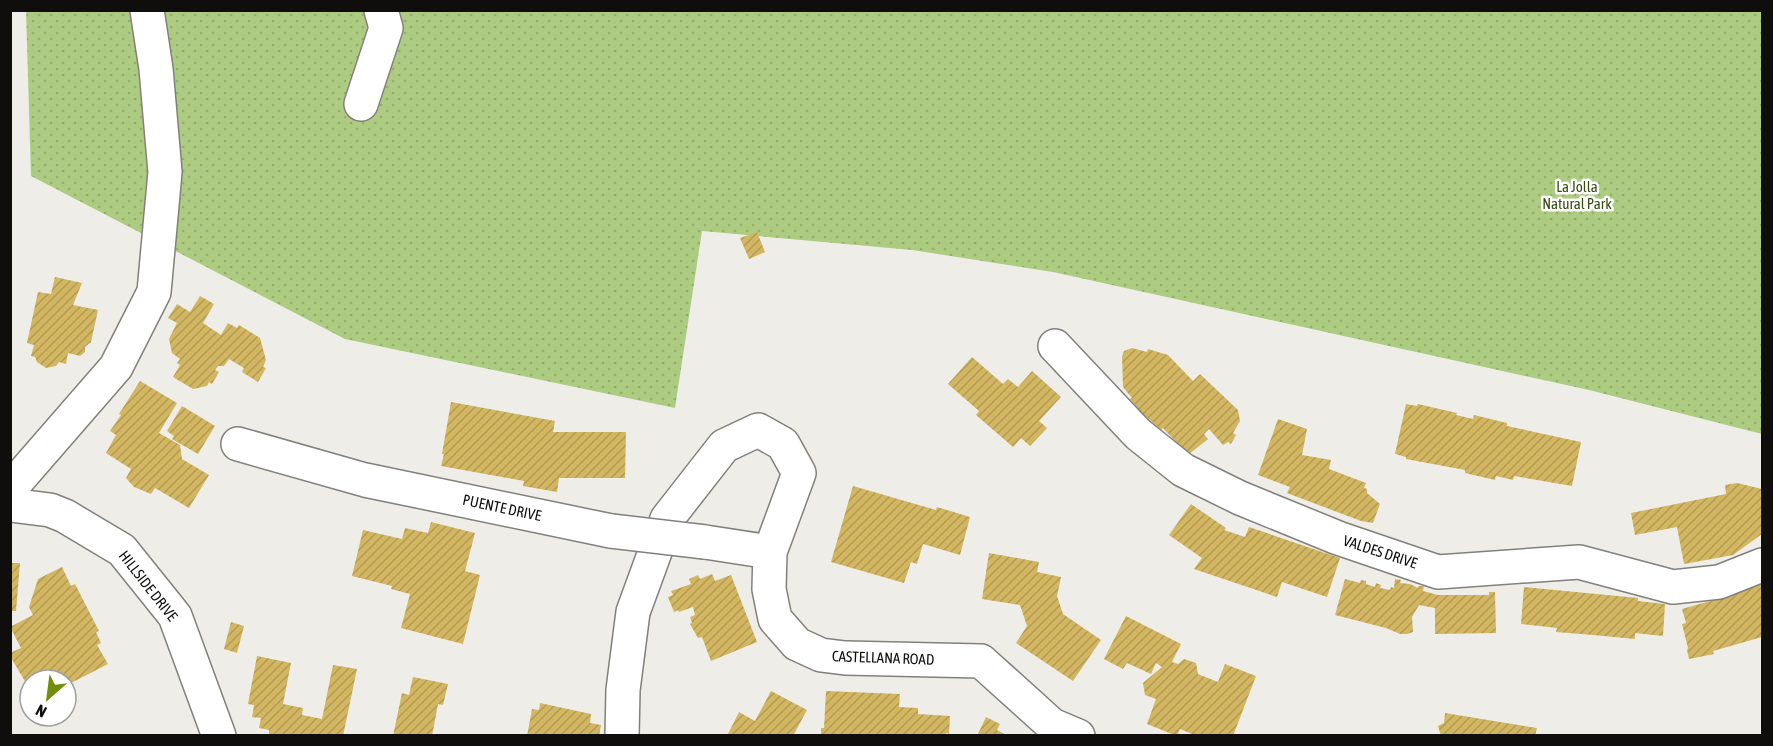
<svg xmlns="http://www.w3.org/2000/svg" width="1773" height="746" font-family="'Asap Condensed',sans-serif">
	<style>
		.park { fill: url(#park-dots) }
		.building { fill: url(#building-hatch) }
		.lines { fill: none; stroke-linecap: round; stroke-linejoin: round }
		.minor-casing { stroke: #82807b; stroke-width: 36 }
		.minor { stroke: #fff; stroke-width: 33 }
		.minor-bridge-casing { stroke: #82807b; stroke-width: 36; stroke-linecap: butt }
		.minor-bridge { stroke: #fff; stroke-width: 33 }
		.labels { text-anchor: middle; stroke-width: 5; stroke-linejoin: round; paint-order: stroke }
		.park-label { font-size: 15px; fill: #384b13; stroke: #fff }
		.street-label { font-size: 15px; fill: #0f0e0d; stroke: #fff }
	</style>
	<defs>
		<pattern id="park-dots" width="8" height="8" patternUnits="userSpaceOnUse" patternTransform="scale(1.5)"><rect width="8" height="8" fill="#aecc81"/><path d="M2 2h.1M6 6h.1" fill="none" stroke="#94ae6e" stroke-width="1.8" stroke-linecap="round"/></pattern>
		<pattern id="building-hatch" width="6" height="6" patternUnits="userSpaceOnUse" patternTransform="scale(1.5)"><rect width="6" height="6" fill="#d3b662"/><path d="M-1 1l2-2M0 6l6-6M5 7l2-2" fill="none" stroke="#b49b54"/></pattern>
	</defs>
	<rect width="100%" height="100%" fill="#efede7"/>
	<polygon class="park" points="26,11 1762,11 1762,434 1589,390 1053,272 912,250 702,231 675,408 345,339 31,176"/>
	<g class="building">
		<polygon points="757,232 765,252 749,259 740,238"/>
		<polygon points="55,277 82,283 73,305 98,310 91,342 85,347 85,352 80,356 68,353 66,364 59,362 56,366 46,368 37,362 35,357 31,356 34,345 27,343 38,292 51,294"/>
		<polygon points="200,296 214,304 203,323 221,335 228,323 237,328 239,325 260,338 266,360 263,367 266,368 258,382 242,372 244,368 229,359 224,366 218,366 215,370 219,372 212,384 209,382 207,386 193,389 173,377 180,365 177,363 180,359 172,353 169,339 177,323 168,318 177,304 190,312"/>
		<polygon points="1132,348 1147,352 1148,349 1168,355 1193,381 1200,374 1238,410 1240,421 1233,433 1236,435 1231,444 1228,442 1223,445 1209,429 1204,434 1208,439 1188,455 1163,428 1161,430 1141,412 1130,399 1132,398 1123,387 1122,357 1124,351"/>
		<polygon points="972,357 1003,384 1008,379 1018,387 1032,371 1061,397 1039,421 1047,428 1030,446 1021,438 1013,447 976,415 979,411 948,384"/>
		<polygon points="140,381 177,403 159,433 180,445 182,459 209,475 189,508 155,488 151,494 134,487 126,478 131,469 106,453 116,435 110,431 121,415 119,414"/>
		<polygon points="451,402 555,421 553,432 626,432 625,478 559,478 557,492 523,486 524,481 441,466 444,454 442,454"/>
		<polygon points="1406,404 1417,406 1418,404 1457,413 1456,415 1473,419 1474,415 1507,423 1507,426 1581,442 1572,486 1514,476 1513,480 1496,476 1495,480 1465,473 1465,470 1406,459 1406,457 1395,454"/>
		<polygon points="182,406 215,426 198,454 172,439 174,436 167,431"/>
		<polygon points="1278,419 1307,429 1302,455 1331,460 1329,469 1366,483 1364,488 1367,489 1367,493 1380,504 1373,523 1361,521 1287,493 1290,487 1258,475"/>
		<polygon points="1737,483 1762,489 1762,534 1733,555 1684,564 1677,527 1635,535 1631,513 1726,494 1725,485"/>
		<polygon points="853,486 936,510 937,507 970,517 960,555 923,544 917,564 911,562 904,583 831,562"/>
		<polygon points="1191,504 1226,528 1224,530 1245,537 1249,527 1340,558 1327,597 1282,582 1277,597 1194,569 1202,558 1169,535"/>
		<polygon points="431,522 475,533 465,571 480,575 463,644 401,628 410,594 391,589 392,586 352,576 363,530 402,539 405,528 428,533"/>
		<polygon points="989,553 1039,562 1037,572 1061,577 1057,596 1063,614 1101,640 1073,681 1016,643 1027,626 1020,605 982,599"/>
		<polygon points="10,563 20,563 16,611 10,611"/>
		<polygon points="62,567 71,586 75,584 99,631 96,632 101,643 97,645 108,664 67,685 66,680 30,680 30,697 26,691 26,683 10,656 10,653 21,648 10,627 33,615 29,607 38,579"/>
		<polygon points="712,574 715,581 731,575 757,642 711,661 702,637 698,638 690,624 692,623 690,617 695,615 693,607 679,612 678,610 674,612 668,597 673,595 671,591 691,584 689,579 698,575 700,579"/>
		<polygon points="1345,579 1360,583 1361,580 1366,581 1366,584 1375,587 1376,583 1381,585 1380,588 1390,590 1391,587 1394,588 1395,579 1401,580 1400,583 1410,584 1418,588 1419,586 1424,586 1423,591 1438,595 1489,595 1489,592 1495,592 1496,633 1435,634 1435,608 1419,605 1412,617 1413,632 1407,634 1400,634 1386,628 1335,615"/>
		<polygon points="1762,580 1762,637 1713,651 1714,654 1689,659 1687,650 1688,648 1682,624 1686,623 1682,609 1728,596 1747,589 1746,588"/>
		<polygon points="1524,587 1638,598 1638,601 1665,604 1663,636 1635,633 1635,639 1593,635 1556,632 1557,628 1521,624"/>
		<polygon points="1126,616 1181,644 1172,662 1178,664 1184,659 1196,663 1198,674 1218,682 1225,664 1256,676 1233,736 1197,736 1180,729 1177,736 1147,724 1156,699 1145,695 1143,683 1162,667 1156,663 1151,674 1127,663 1123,669 1104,659"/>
		<polygon points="231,622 244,626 237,653 224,649"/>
		<polygon points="257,656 291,663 283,704 303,708 302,715 322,719 333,665 357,669 343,736 274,736 269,734 269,730 259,728 261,718 252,717 254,705 248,704"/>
		<polygon points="413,677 448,684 443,705 438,704 432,736 393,736 402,693 409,695"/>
		<polygon points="771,691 807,710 793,736 727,736 739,712 755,721"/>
		<polygon points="826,691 900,694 899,707 918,708 918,714 950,716 949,734 946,733 946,736 821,736 821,728 824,728"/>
		<polygon points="540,703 591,714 590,723 601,725 599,736 527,736 532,709 539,710"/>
		<polygon points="1445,713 1537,728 1535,736 1441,736 1438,726 1444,723"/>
		<polygon points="986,717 1000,724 997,730 1008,736 977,736"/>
	</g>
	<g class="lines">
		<defs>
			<g id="minor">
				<polyline points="361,104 386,28 381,10"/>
				<polyline points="1055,346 1138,434 1183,470 1240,498 1338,538 1438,572 1579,562 1673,587 1719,582 1762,565"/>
				<polyline points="238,444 365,480 611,531"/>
				<polyline points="10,489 116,367 154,292 165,172 156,69 147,10"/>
				<polyline points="10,505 50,510 65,516 122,550 175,616 219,736"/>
				<polyline points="705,542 770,552"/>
				<polyline points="622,736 623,690 633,612 667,519 724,446 758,430 783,444 799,473 770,552 769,589 775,619 797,644 821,655 845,658 981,661 1052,725 1078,736"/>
			</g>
		</defs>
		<use href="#minor" class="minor-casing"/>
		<use href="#minor" class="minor"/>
		<defs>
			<polyline id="minor-bridge" points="611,531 705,542"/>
		</defs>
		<use href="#minor-bridge" class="minor-bridge-casing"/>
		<use href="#minor-bridge" class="minor-bridge"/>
	</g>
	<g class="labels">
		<g class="park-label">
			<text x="1577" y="192">La Jolla<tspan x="1577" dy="17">Natural Park</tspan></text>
		</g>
		<g class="street-label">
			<text transform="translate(502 508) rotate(12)" y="5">PUENTE DRIVE</text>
			<text transform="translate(1380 552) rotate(18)" y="5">VALDES DRIVE</text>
			<text transform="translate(148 586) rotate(52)" y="5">HILLSIDE DRIVE</text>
			<text transform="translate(883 658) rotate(2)" y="5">CASTELLANA ROAD</text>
		</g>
	</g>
	<rect width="1773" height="746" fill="none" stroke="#0f0e0d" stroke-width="24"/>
	<g transform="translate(48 698) rotate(208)"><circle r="28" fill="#ffffff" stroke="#9f9f9e" stroke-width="1.5"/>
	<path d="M0-4.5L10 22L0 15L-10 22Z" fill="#718d09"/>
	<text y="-9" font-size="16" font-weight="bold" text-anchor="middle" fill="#0f0e0d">N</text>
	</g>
</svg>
